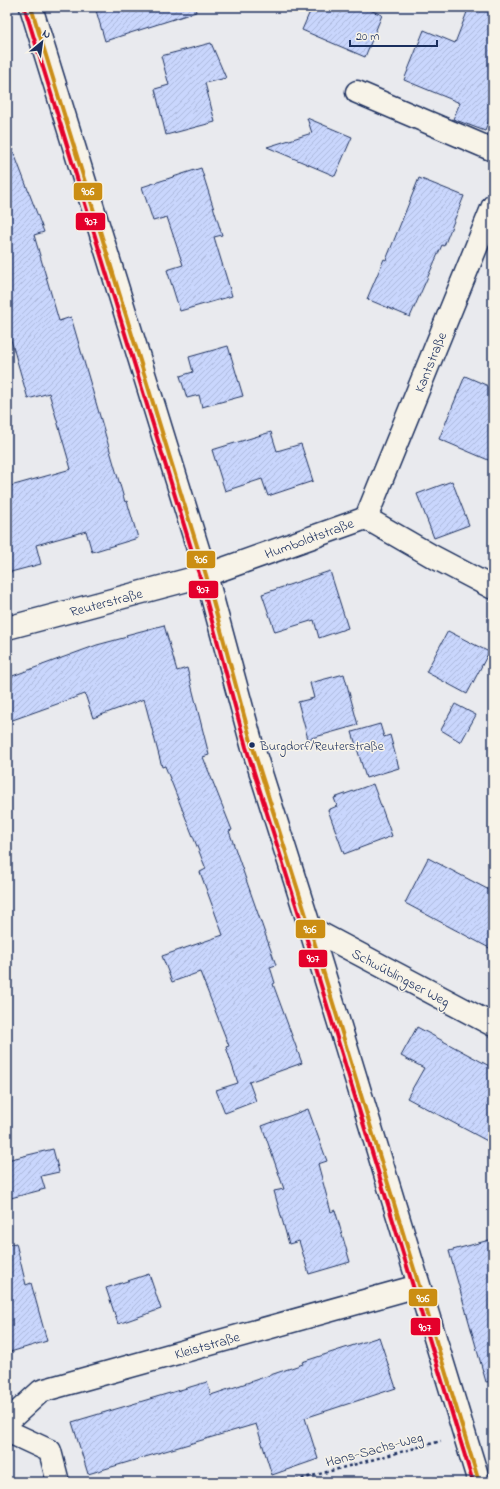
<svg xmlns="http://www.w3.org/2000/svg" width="500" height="1489" font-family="'Indie Flower',sans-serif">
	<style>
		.building { fill: url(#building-hatch); stroke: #1b2f5e }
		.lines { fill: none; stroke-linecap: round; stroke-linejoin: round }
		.minor-casing { stroke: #1b2f5e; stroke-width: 25 }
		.path { stroke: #1b2f5e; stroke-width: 2.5; stroke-dasharray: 3 3; stroke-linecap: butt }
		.minor { stroke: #f7f3e8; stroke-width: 22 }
		.bus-1-casing { stroke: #f7f3e8; stroke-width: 7 }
		.bus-2-casing { stroke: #f7f3e8; stroke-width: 7 }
		.bus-1 { stroke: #cb8e13; stroke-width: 4 }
		.bus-2 { stroke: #e4002b; stroke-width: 4 }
		.bus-dot { fill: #1b2f5e; stroke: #f7f3e8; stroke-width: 1.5 }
		.labels { text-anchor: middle; stroke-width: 3; stroke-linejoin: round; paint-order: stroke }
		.bus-label { font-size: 13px; fill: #1b2f5e; stroke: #f7f3e8; text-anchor: start }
		.street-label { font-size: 14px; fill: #1b2f5e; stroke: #f7f3e8 }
		.line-badge { stroke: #f7f3e8; stroke-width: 1.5 }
		.badge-label { font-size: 11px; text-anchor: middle; font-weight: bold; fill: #fff }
	</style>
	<defs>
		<pattern id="building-hatch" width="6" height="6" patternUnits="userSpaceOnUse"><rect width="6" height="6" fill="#c9d6fd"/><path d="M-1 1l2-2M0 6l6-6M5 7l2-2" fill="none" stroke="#acb8db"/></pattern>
	</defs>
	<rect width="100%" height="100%" fill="#e9eaee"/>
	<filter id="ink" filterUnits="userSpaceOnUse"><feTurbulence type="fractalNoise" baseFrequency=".025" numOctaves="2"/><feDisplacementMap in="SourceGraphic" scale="8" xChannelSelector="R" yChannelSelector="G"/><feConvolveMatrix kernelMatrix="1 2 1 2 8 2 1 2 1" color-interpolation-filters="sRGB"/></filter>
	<g filter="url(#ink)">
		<g class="building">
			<polygon points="95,7 195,7 196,12 105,41"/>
			<polygon points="312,7 363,7 382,15 365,57 302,30"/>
			<polygon points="469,7 493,7 493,110 485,131 453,119 460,103 404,80 424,30 455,43"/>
			<polygon points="211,43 226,78 205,83 215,122 166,135 155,89 169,85 161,56"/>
			<polygon points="307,118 352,137 335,176 267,147 312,133"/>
			<polygon points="7,140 9,140 44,232 34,235 59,321 71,317 125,502 127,501 138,538 92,552 86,531 36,545 41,564 7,573 7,487 71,469 49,393 28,399 7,326"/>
			<polygon points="201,168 222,235 214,237 232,296 180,311 167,270 183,265 167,217 153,221 142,187"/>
			<polygon points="419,178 464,196 444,246 442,245 410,317 367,299 384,259 386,260"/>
			<polygon points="228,346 243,396 202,407 199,395 187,398 180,376 193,372 189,357"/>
			<polygon points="465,376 493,388 493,462 439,439"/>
			<polygon points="271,432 277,451 301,444 313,481 268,496 262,479 225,491 212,450"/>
			<polygon points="452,481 469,525 434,538 417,494"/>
			<polygon points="330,571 348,628 319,638 314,620 275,632 262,594"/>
			<polygon points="164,625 177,671 187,668 209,755 203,757 232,830 229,831 276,965 270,967 275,983 273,984 302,1063 249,1082 256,1101 225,1113 216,1090 238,1083 226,1047 229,1046 200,972 172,982 162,956 223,935 200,872 206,869 165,766 162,767 144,699 93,718 85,694 7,722 7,678 97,645 127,637 126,635"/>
			<polygon points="448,631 489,652 467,694 426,672"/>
			<polygon points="344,674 358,725 308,739 298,702 314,698 310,683"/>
			<polygon points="455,704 476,715 461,742 441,730"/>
			<polygon points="380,724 384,737 390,735 399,768 366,778 352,732"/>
			<polygon points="373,784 392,836 344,854 328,810 337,806 334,798"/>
			<polygon points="428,858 493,892 493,950 405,903"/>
			<polygon points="417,1027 493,1068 493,1144 407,1098 424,1068 401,1056"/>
			<polygon points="308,1109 327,1161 318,1164 331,1212 335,1210 350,1262 309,1274 299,1241 289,1244 274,1191 284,1189 262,1126"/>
			<polygon points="53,1149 59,1172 41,1176 45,1189 7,1199 7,1160"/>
			<polygon points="493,1239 493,1381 486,1382 449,1251"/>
			<polygon points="16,1243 26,1285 31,1283 47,1341 7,1353 7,1245"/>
			<polygon points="149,1274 161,1309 118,1324 106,1288"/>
			<polygon points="379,1337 396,1388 305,1418 318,1459 272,1475 256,1424 88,1474 72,1422 207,1382 211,1395 303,1364 302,1362"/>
		</g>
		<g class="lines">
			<defs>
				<g id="minor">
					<polyline points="31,7 206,575 252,745 310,928 479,1482"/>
					<polyline points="357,92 493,150"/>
					<polyline points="366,518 493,206"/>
					<polyline points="7,628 206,575 366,518 432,556 493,588"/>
					<polyline points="310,928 493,1025"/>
					<polyline points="7,1422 41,1391 418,1286"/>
					<polyline points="7,1431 50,1451 58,1482"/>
				</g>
			</defs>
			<use href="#minor" class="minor-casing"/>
			<polyline class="path" points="290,1482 441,1441"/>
			<use href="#minor" class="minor"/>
			<defs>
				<polyline id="bus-1" points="31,7 206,575 252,745 310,928 479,1482"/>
				<polyline id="bus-2" points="25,9 200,577 246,747 304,930 473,1482"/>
			</defs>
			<use href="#bus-1" class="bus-1-casing"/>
			<use href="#bus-2" class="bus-2-casing"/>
			<use href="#bus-1" class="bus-1"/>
			<use href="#bus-2" class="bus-2"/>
		</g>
	</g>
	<circle class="bus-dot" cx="252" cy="745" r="3.5"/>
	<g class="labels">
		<g class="bus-label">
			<text x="260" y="750">Burgdorf/Reuterstraße</text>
		</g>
		<g class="street-label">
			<text transform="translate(430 362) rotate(-68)" y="5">Kantstraße</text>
			<text transform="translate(309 538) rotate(-20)" y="5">Humboldtstraße</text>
			<text transform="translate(106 602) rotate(-15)" y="5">Reuterstraße</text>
			<text transform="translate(401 977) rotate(28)" y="5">Schwüblingser Weg</text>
			<text transform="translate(207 1345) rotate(-16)" y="5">Kleiststraße</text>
			<text transform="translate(374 1449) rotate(-15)" y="5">Hans-Sachs-Weg</text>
		</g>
	</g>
	<g class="line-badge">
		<rect x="73" y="182" width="30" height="19" rx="4" fill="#cb8e13"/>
		<rect x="75" y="212" width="31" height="19" rx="4" fill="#e4002b"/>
		<rect x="186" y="550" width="30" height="19" rx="4" fill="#cb8e13"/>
		<rect x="188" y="580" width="31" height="19" rx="4" fill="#e4002b"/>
		<rect x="295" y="919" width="31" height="20" rx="4" fill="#cb8e13"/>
		<rect x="298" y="949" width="30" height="19" rx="4" fill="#e4002b"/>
		<rect x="408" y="1288" width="30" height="19" rx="4" fill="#cb8e13"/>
		<rect x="410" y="1317" width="31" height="19" rx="4" fill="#e4002b"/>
	</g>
	<g class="badge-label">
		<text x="88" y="195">906</text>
		<text x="91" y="225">907</text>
		<text x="201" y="563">906</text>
		<text x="203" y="593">907</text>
		<text x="310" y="933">906</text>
		<text x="313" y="962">907</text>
		<text x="423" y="1302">906</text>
		<text x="425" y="1331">907</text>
	</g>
	<rect width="500" height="1489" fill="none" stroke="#f7f3e8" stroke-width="24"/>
	<rect x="12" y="12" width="476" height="1465" fill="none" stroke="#1b2f5e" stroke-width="1.5" filter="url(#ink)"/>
	<g transform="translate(42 42) rotate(29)" stroke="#f7f3e8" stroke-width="3" paint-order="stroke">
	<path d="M0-3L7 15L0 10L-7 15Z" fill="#1b2f5e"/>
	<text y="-6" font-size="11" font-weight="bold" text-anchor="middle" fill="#1b2f5e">N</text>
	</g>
	<path d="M350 40v6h87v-6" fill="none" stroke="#1b2f5e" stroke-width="2"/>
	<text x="356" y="40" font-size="12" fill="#1b2f5e" stroke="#f7f3e8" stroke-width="3" paint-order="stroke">20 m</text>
</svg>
